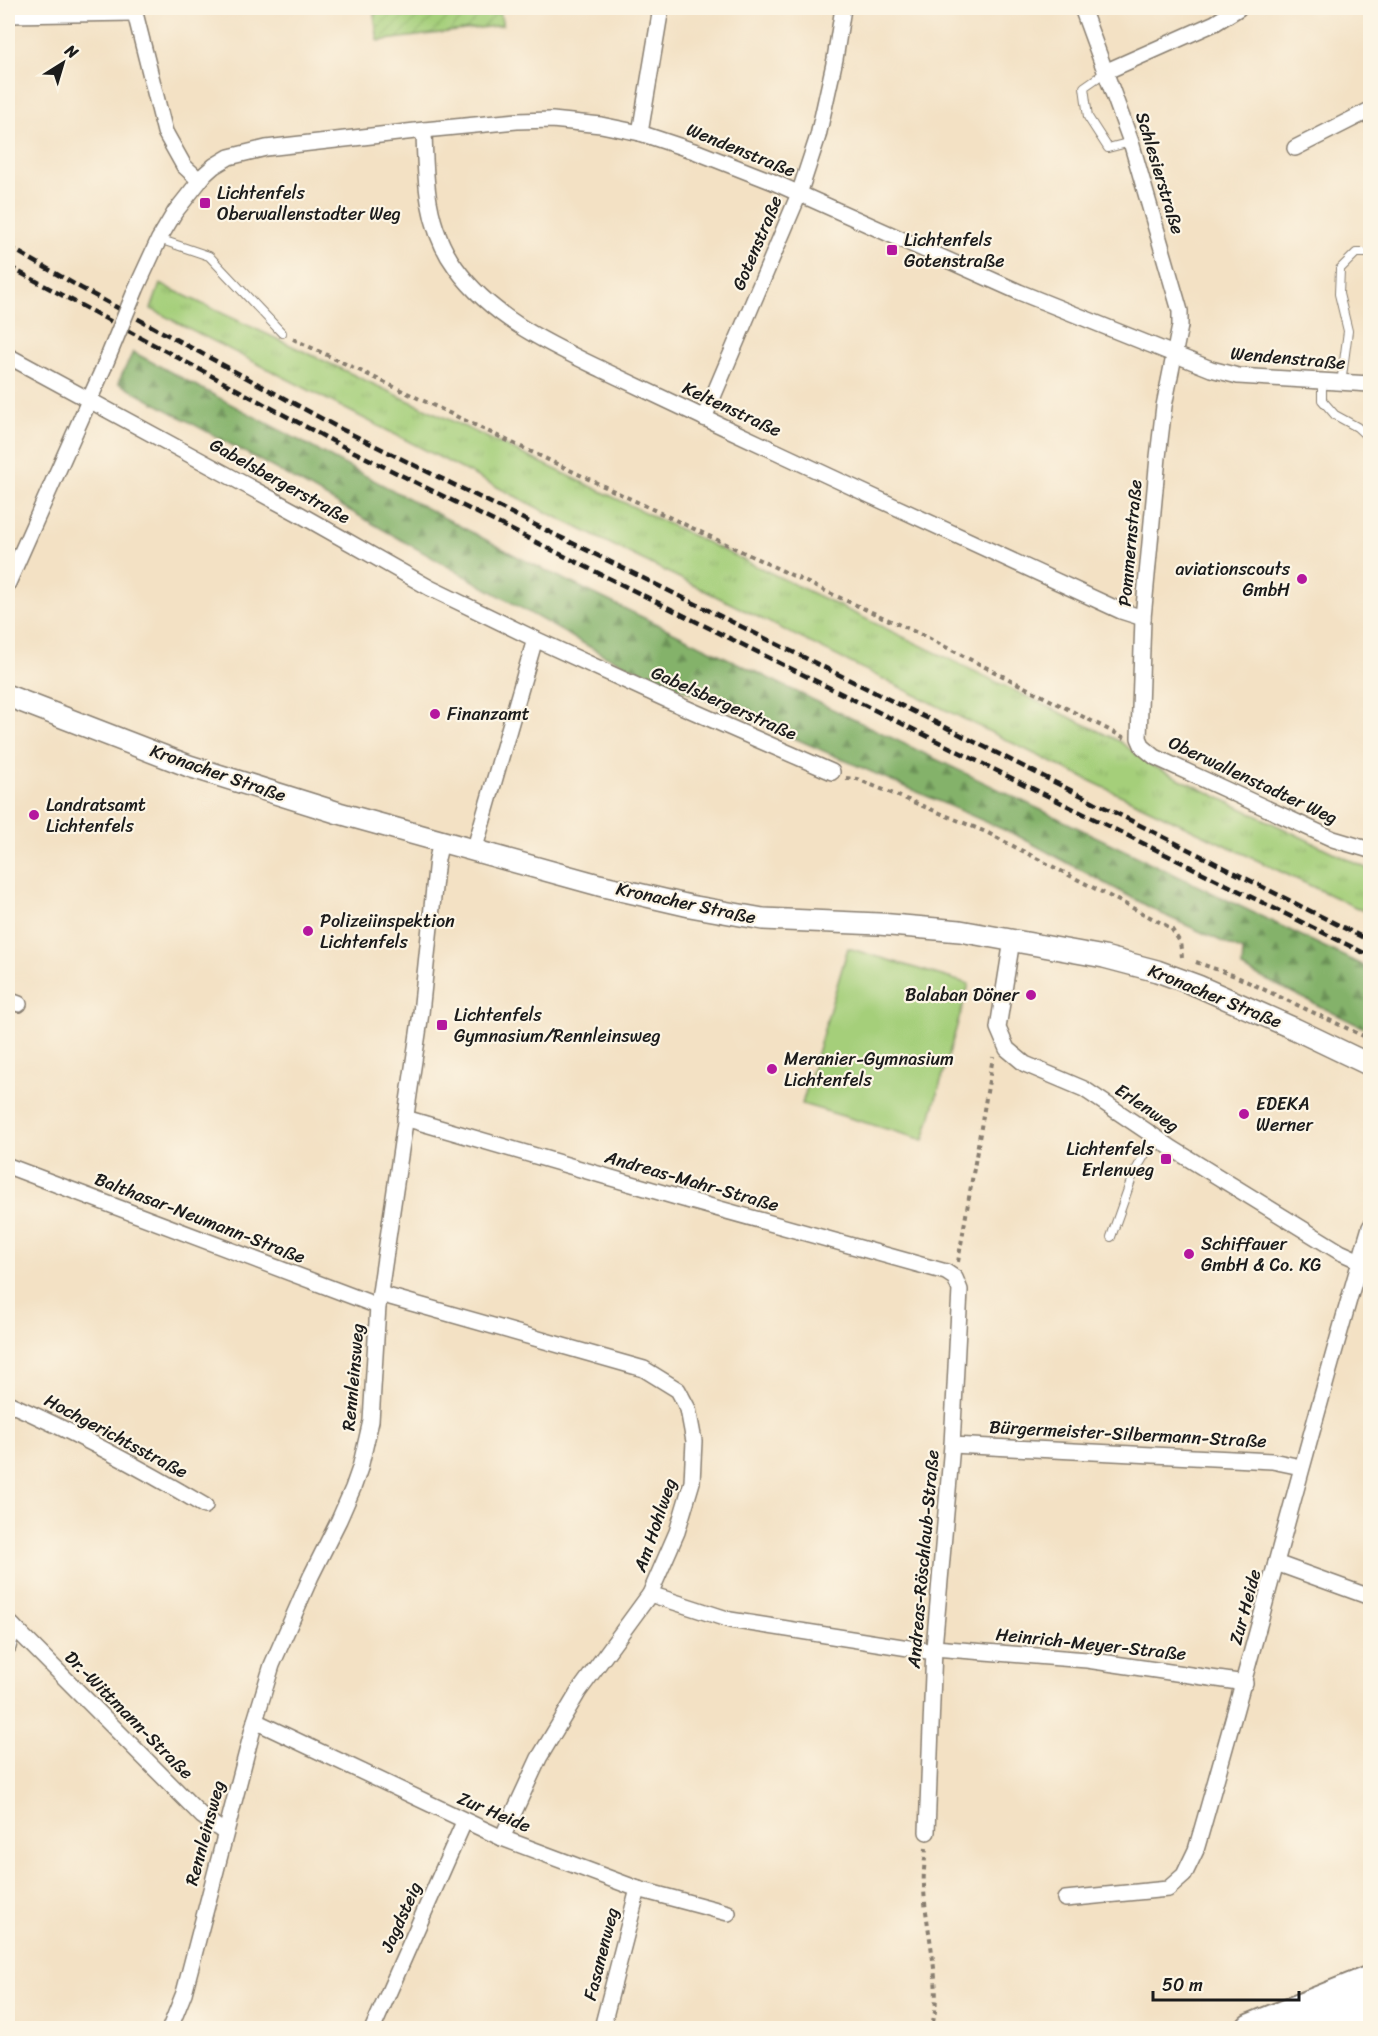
<svg xmlns="http://www.w3.org/2000/svg" width="1378" height="2036" font-family="Sriracha,sans-serif">
	<style>
		.grass { fill: url(#grass-tufts); stroke: #60764b; stroke-width: 1.5 }
		.forest { fill: url(#forest-firs); stroke: #506743; stroke-width: 1.5 }
		.park { fill: #a5cf7a; stroke: #60764b; stroke-width: 1.5 }
		.garden { fill: url(#garden-furrows); stroke: #60764b; stroke-width: 1.5 }
		.lines { fill: none; stroke-linecap: round; stroke-linejoin: round }
		.lane-casing { stroke: #887e70; stroke-width: 10 }
		.street-casing { stroke: #887e70; stroke-width: 18 }
		.secondary-casing { stroke: #887e70; stroke-width: 24 }
		.highway-casing { stroke: #887e70; stroke-width: 32 }
		.path { stroke: #887e70; stroke-width: 4; stroke-dasharray: 4.5 4.5; stroke-linecap: butt }
		.lane { stroke: #fff; stroke-width: 8 }
		.street { stroke: #fff; stroke-width: 15 }
		.secondary { stroke: #fff; stroke-width: 21 }
		.highway { stroke: #fff; stroke-width: 28 }
		.rail { stroke: #1c1c1c; stroke-width: 4.5; stroke-dasharray: 9 4.5; stroke-linecap: butt }
		.street-bridge-casing { stroke: #887e70; stroke-width: 18; stroke-linecap: butt }
		.street-bridge { stroke: #fff; stroke-width: 15 }
		.poi-dot { fill: #b5179e; stroke: #fcf5e5; stroke-width: 2 }
		.labels { text-anchor: middle; stroke-width: 4.5; stroke-linejoin: round; paint-order: stroke }
		.street-label { font-size: 18px; fill: #1c1c1c; stroke: #fcf5e5 }
		.poi-label { font-size: 18px; fill: #1c1c1c; stroke: #fcf5e5; text-anchor: start }
	</style>
	<defs>
		<pattern id="grass-tufts" width="24" height="20" patternUnits="userSpaceOnUse" patternTransform="scale(1.5)"><rect width="24" height="20" fill="#a5cf7a"/><path d="M3 7l-1-3M5 7V3M7 7l1-3M15 17l-1-3M17 17v-4M19 17l1-3" fill="none" stroke="#8db169"/></pattern>
		<pattern id="forest-firs" width="22" height="20" patternUnits="userSpaceOnUse" patternTransform="scale(1.5)"><rect width="22" height="20" fill="#84b26a"/><path d="M5 1l3.5 6h-7zM16 11l3.5 6h-7z" fill="#6b9056"/></pattern>
		<pattern id="garden-furrows" width="10" height="10" patternUnits="userSpaceOnUse" patternTransform="scale(1.5)"><rect width="10" height="10" fill="#a5cf7a"/><path d="M-1 1l2-2M0 10L10 0M9 11l2-2" fill="none" stroke="#8db169"/></pattern>
	</defs>
	<rect width="100%" height="100%" fill="#fcf5e5"/>
	<filter id="ink" filterUnits="userSpaceOnUse"><feTurbulence type="fractalNoise" baseFrequency=".0167" numOctaves="2"/><feDisplacementMap in="SourceGraphic" scale="12" xChannelSelector="R" yChannelSelector="G"/><feConvolveMatrix kernelMatrix="1 2 1 2 8 2 1 2 1" color-interpolation-filters="sRGB"/></filter>
	<filter id="wash" filterUnits="userSpaceOnUse"><feTurbulence type="fractalNoise" baseFrequency=".008" numOctaves="4" result="noise"/><feDisplacementMap in="SourceGraphic" scale="24" xChannelSelector="R" yChannelSelector="G"/><feGaussianBlur stdDeviation="1.35" result="paint"/><feColorMatrix in="noise" values="0 0 0 0 0 0 0 0 0 0 0 0 0 0 0 0 0 1.4 0 .05"/><feComposite in="paint" operator="in"/></filter>
	<g filter="url(#wash)">
		<rect width="100%" height="100%" fill="#f3e1c4"/>
		<polygon class="grass" points="160,284 561,472 1119,741 1151,765 1370,870 1370,914 1059,766 540,509 151,309"/>
		<polygon class="forest" points="133,352 520,558 1370,969 1370,1031 1242,968 1243,951 1166,916 1018,836 602,654 303,484 118,383"/>
		<polygon class="park" points="848,948 969,984 924,1140 802,1104"/>
		<polygon class="garden" points="373,8 499,8 503,25 378,41"/>
	</g>
	<g filter="url(#ink)">
		<g class="lines">
			<defs>
				<g id="lane">
					<polyline points="1107,71 1084,87 1088,117 1108,148 1131,142"/>
					<polyline points="159,239 209,256 282,333"/>
					<polyline points="1322,383 1322,400 1335,415 1357,427 1370,439"/>
					<polyline points="1341,384 1348,331 1339,294 1340,269 1356,253 1370,253"/>
					<polyline points="1111,1237 1133,1175 1155,1137"/>
				</g>
				<g id="street">
					<polyline points="136,8 135,13 165,132 184,166 199,180"/>
					<polyline points="1082,8 1131,142 1180,311 1180,326 1164,406 1158,457 1143,618 1139,738 1143,747 1155,757 1333,839 1370,850"/>
					<polyline points="8,15 135,13"/>
					<polyline points="1107,71 1215,23 1239,8"/>
					<path d="M424,130C425,178 426,228 456,268C492,318 549,344 603,370C645,390 688,410 730,430C860,491 991,551 1121,611L1143,618"/>
					<polyline points="640,133 661,8"/>
					<polyline points="1295,148 1370,110"/>
					<polyline points="136,289 159,239 175,212 205,174 214,166 229,157 266,148 424,130 517,121 552,120 601,125 640,133 697,152 771,181 1019,292 1211,369 1238,376 1370,384"/>
					<polyline points="8,356 301,515 430,588 535,639 672,702 832,772"/>
					<polyline points="704,418 799,194 818,136 835,59 843,8"/>
					<polyline points="8,583 104,367"/>
					<polyline points="474,851 535,639"/>
					<polyline points="1012,940 998,1028 1007,1049 1025,1064 1084,1089 1173,1149 1340,1252 1360,1261"/>
					<polyline points="8,1000 19,1004"/>
					<polyline points="405,1118 680,1198 946,1272 955,1278 960,1290 952,1445 934,1648 927,1832"/>
					<polyline points="8,1166 378,1306"/>
					<polyline points="380,1294 644,1369 678,1390 688,1409 694,1441 692,1482 677,1532 650,1594 579,1691 539,1758 502,1838"/>
					<path d="M8,1403C76,1433 141,1468 205,1506"/>
					<polyline points="952,1445 1272,1461 1301,1467"/>
					<polyline points="1276,1563 1370,1597"/>
					<polyline points="650,1594 730,1620 934,1652"/>
					<polyline points="8,1621 202,1816 225,1833"/>
					<polyline points="8,1647 13,1626"/>
					<polyline points="934,1648 1087,1660 1245,1683"/>
					<polyline points="255,1721 502,1838 638,1889 728,1913"/>
					<path d="M1065,1899L1168,1889L1184,1875L1196,1850C1256,1643 1309,1434 1370,1227"/>
					<polyline points="170,2028 184,1993 255,1721 272,1665 311,1576 339,1520 353,1488 360,1468 371,1421 378,1306 421,1013 437,859 441,842"/>
					<polyline points="373,2028 464,1822"/>
					<polyline points="602,2028 638,1889"/>
				</g>
				<polyline id="secondary" points="8,696 189,766 339,813 599,885 690,906 763,919 879,924 960,931 1104,957 1157,971 1198,986 1295,1029 1370,1065"/>
				<g id="highway">
					<polyline points="1297,2026 1370,2008"/>
					<polyline points="1251,2028 1370,1980"/>
				</g>
			</defs>
			<use href="#lane" class="lane-casing"/>
			<use href="#street" class="street-casing"/>
			<use href="#secondary" class="secondary-casing"/>
			<use href="#highway" class="highway-casing"/>
			<g class="path">
				<polyline points="293,339 823,590 922,635 1125,738"/>
				<polyline points="846,778 857,779 986,832 1171,928 1180,942 1182,957"/>
				<polyline points="1196,962 1235,976 1370,1039"/>
				<polyline points="958,1262 993,1057"/>
				<path d="M926,1848C925,1860 923,1873 924,1885C924,1925 945,1992 931,2028"/>
			</g>
			<use href="#lane" class="lane"/>
			<use href="#street" class="street"/>
			<use href="#secondary" class="secondary"/>
			<use href="#highway" class="highway"/>
			<g class="rail">
				<polyline points="8,246 81,288 341,429 951,730 1370,941"/>
				<polyline points="8,266 338,444 1370,956"/>
			</g>
			<defs>
				<polyline id="street-bridge" points="104,367 136,289"/>
			</defs>
			<use href="#street-bridge" class="street-bridge-casing"/>
			<use href="#street-bridge" class="street-bridge"/>
		</g>
	</g>
	<g class="poi-dot">
		<rect x="199" y="197" width="12" height="12" rx="3"/>
		<rect x="886" y="244" width="12" height="12" rx="3"/>
		<circle cx="1302" cy="579" r="6"/>
		<circle cx="435" cy="714" r="6"/>
		<circle cx="34" cy="815" r="6"/>
		<circle cx="308" cy="931" r="6"/>
		<circle cx="1031" cy="995" r="6"/>
		<rect x="436" y="1019" width="12" height="12" rx="3"/>
		<circle cx="772" cy="1069" r="6"/>
		<circle cx="1244" cy="1114" r="6"/>
		<rect x="1160" y="1153" width="12" height="12" rx="3"/>
		<circle cx="1189" cy="1254" r="6"/>
	</g>
	<g class="labels">
		<g class="street-label">
			<text transform="translate(741 150) rotate(22)" y="6">Wendenstraße</text>
			<text transform="translate(1160 173) rotate(73)" y="6">Schlesierstraße</text>
			<text transform="translate(757 243) rotate(-67)" y="6">Gotenstraße</text>
			<text transform="translate(1288 358) rotate(5)" y="6">Wendenstraße</text>
			<text transform="translate(732 409) rotate(25)" y="6">Keltenstraße</text>
			<text transform="translate(280 481) rotate(29)" y="6">Gabelsbergerstraße</text>
			<text transform="translate(1130 543) rotate(-85)" y="6">Pommernstraße</text>
			<text transform="translate(724 703) rotate(24)" y="6">Gabelsbergerstraße</text>
			<text transform="translate(218 773) rotate(19)" y="6">Kronacher Straße</text>
			<text transform="translate(1253 780) rotate(25)" y="6">Oberwallenstadter Weg</text>
			<text transform="translate(686 903) rotate(12)" y="6">Kronacher Straße</text>
			<text transform="translate(1215 996) rotate(22)" y="6">Kronacher Straße</text>
			<text transform="translate(1147 1108) rotate(34)" y="6">Erlenweg</text>
			<text transform="translate(692 1181) rotate(16)" y="6">Andreas-Mahr-Straße</text>
			<text transform="translate(200 1218) rotate(21)" y="6">Balthasar-Neumann-Straße</text>
			<text transform="translate(353 1377) rotate(-85)" y="6">Rennleinsweg</text>
			<text transform="translate(1128 1434) rotate(3)" y="6">Bürgermeister-Silbermann-Straße</text>
			<text transform="translate(116 1436) rotate(28)" y="6">Hochgerichtsstraße</text>
			<text transform="translate(655 1525) rotate(-71)" y="6">Am Hohlweg</text>
			<text transform="translate(923 1559) rotate(-85)" y="6">Andreas-Röschlaub-Straße</text>
			<text transform="translate(1245 1607) rotate(-75)" y="6">Zur Heide</text>
			<text transform="translate(1091 1644) rotate(6)" y="6">Heinrich-Meyer-Straße</text>
			<text transform="translate(129 1715) rotate(45)" y="6">Dr.-Wittmann-Straße</text>
			<text transform="translate(494 1812) rotate(23)" y="6">Zur Heide</text>
			<text transform="translate(205 1833) rotate(-75)" y="6">Rennleinsweg</text>
			<text transform="translate(401 1917) rotate(-66)" y="6">Jagdsteig</text>
			<text transform="translate(601 1954) rotate(-76)" y="6">Fasanenweg</text>
		</g>
		<g class="poi-label">
			<text x="217" y="199">Lichtenfels<tspan x="217" dy="21">Oberwallenstadter Weg</tspan></text>
			<text x="904" y="246">Lichtenfels<tspan x="904" dy="21">Gotenstraße</tspan></text>
			<text x="1290" y="575" text-anchor="end">aviationscouts<tspan x="1290" dy="21">GmbH</tspan></text>
			<text x="447" y="720">Finanzamt</text>
			<text x="46" y="811">Landratsamt<tspan x="46" dy="21">Lichtenfels</tspan></text>
			<text x="320" y="927">Polizeiinspektion<tspan x="320" dy="21">Lichtenfels</tspan></text>
			<text x="1019" y="1001" text-anchor="end">Balaban Döner</text>
			<text x="454" y="1021">Lichtenfels<tspan x="454" dy="21">Gymnasium/Rennleinsweg</tspan></text>
			<text x="784" y="1065">Meranier-Gymnasium<tspan x="784" dy="21">Lichtenfels</tspan></text>
			<text x="1256" y="1110">EDEKA<tspan x="1256" dy="21">Werner</tspan></text>
			<text x="1154" y="1155" text-anchor="end">Lichtenfels<tspan x="1154" dy="21">Erlenweg</tspan></text>
			<text x="1201" y="1250">Schiffauer<tspan x="1201" dy="21">GmbH &amp; Co. KG</tspan></text>
		</g>
	</g>
	<rect width="1378" height="2036" fill="none" stroke="#fcf5e5" stroke-width="30"/>
	<g transform="translate(63 63) rotate(37)" stroke="#fcf5e5" stroke-width="4.5" paint-order="stroke">
	<path d="M0-4.5L10 22L0 15L-10 22Z" fill="#1c1c1c"/>
	<text y="-9" font-size="16" font-weight="bold" text-anchor="middle" fill="#1c1c1c">N</text>
	</g>
	<path d="M1153 1991v9h146v-9" fill="none" stroke="#1c1c1c" stroke-width="3"/>
	<text x="1162" y="1991" font-size="18" fill="#1c1c1c" stroke="#fcf5e5" stroke-width="4.5" paint-order="stroke">50 m</text>
</svg>
